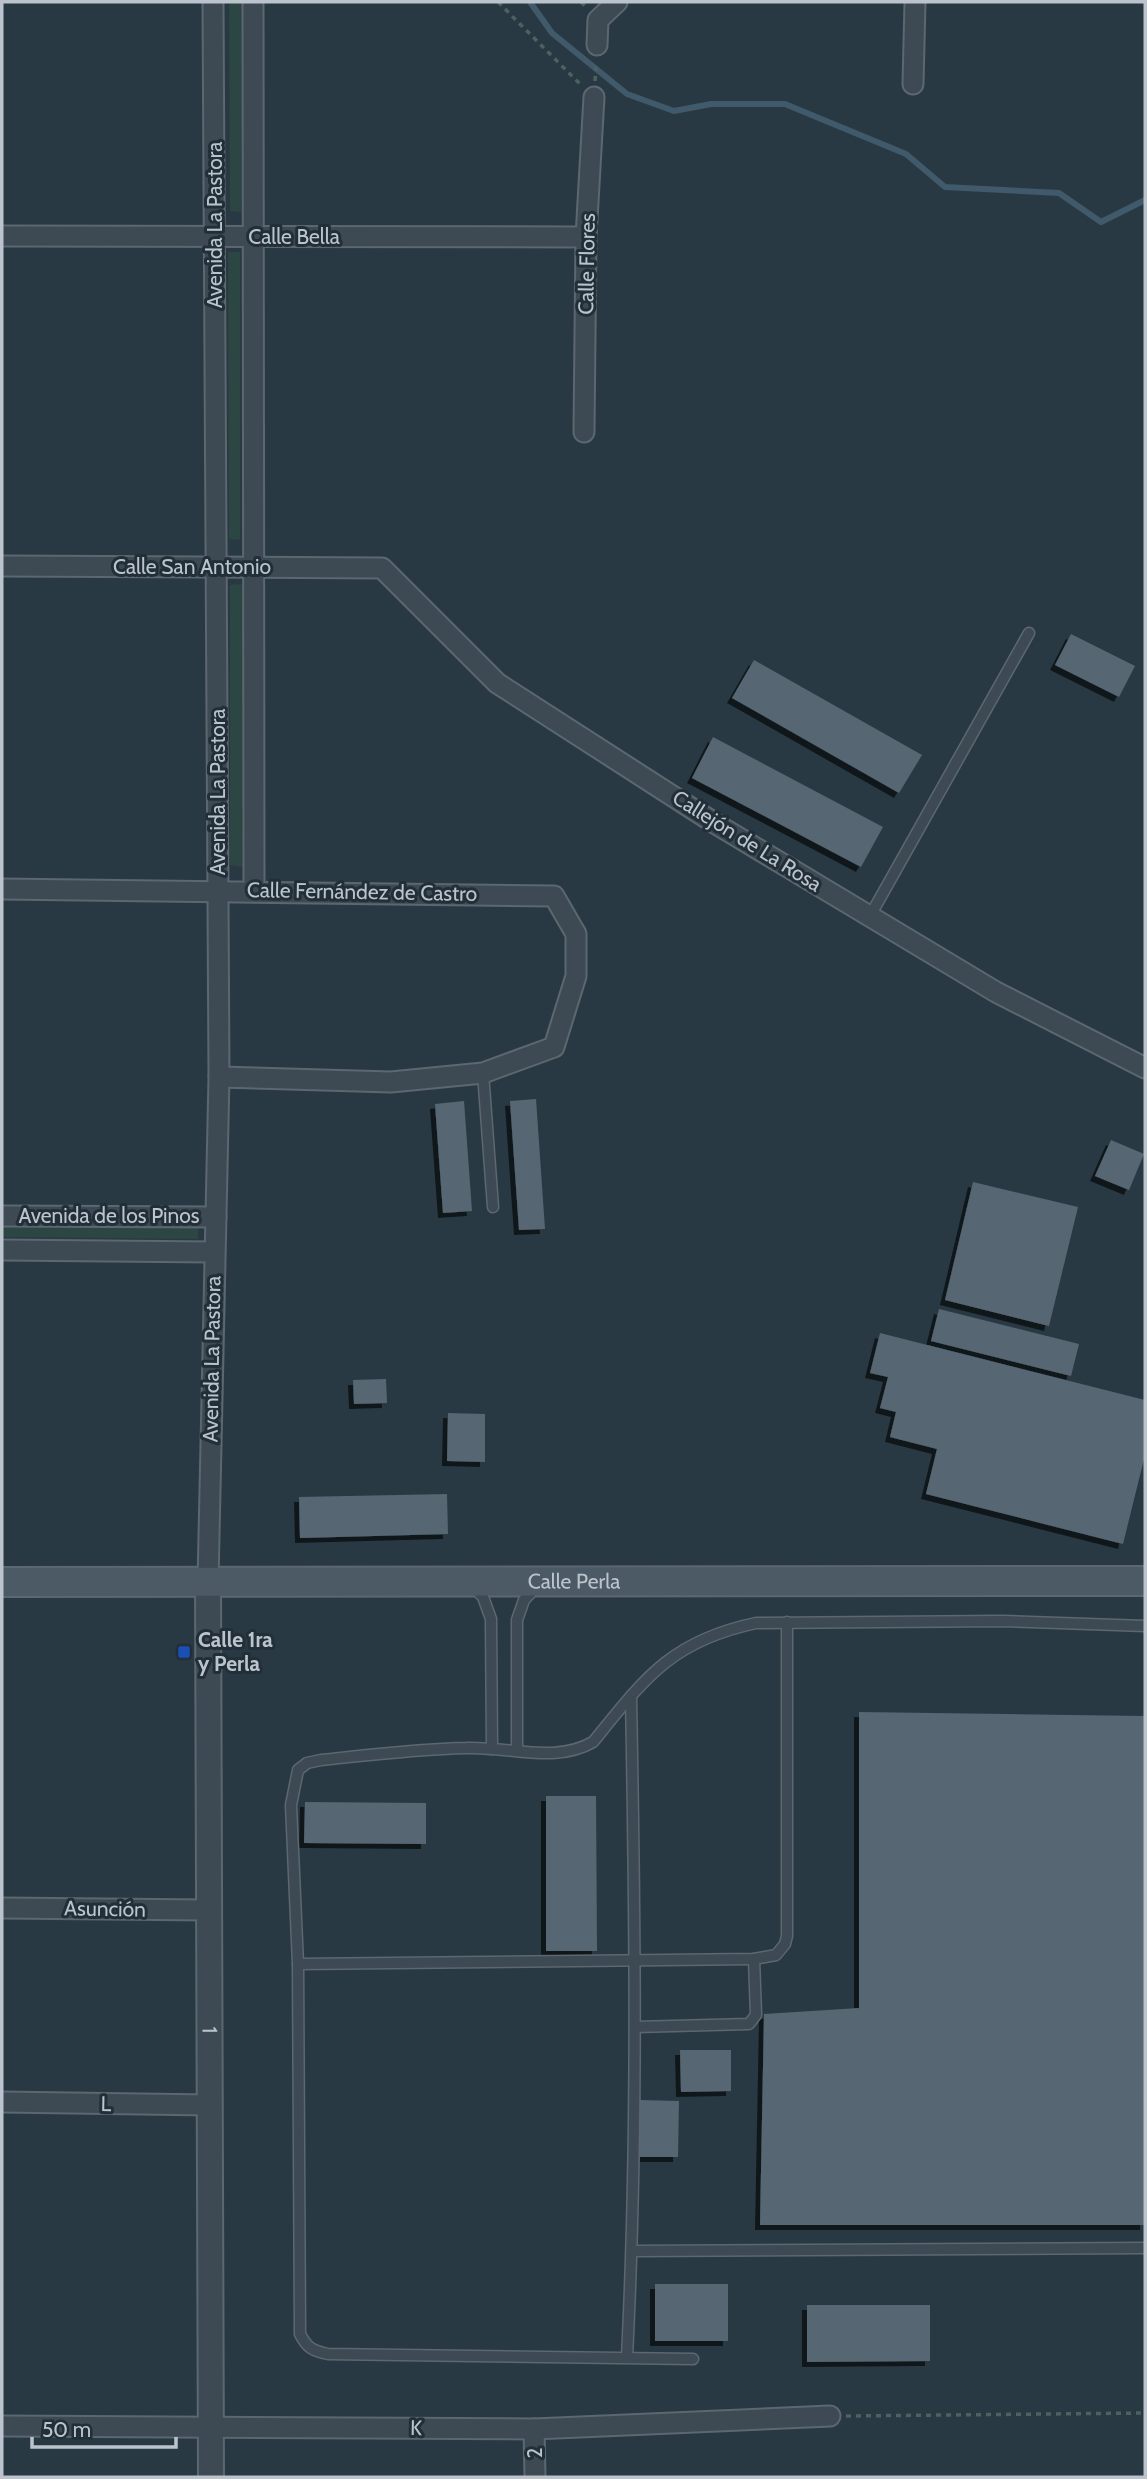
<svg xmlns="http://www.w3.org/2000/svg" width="1147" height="2479" font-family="Cabin,sans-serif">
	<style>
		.green { fill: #2c4643 }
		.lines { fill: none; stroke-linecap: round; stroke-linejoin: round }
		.stream { stroke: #405a6b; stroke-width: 6 }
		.building { fill: #576672; filter: url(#shadow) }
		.service-casing { stroke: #5c6770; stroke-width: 13 }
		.minor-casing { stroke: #5c6770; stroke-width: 23 }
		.tertiary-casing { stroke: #5c6770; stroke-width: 28 }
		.secondary-casing { stroke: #5c6770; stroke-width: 32 }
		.path { stroke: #4b6260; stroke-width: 3.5; stroke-dasharray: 5 5; stroke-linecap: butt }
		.service { stroke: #3d4a53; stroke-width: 10 }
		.minor { stroke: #3d4a53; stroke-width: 19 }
		.tertiary { stroke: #3d4a53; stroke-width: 24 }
		.secondary { stroke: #4b5a65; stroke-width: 28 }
		.transit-dot { fill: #1a4fb4; stroke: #222f38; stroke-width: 2.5 }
		.labels { text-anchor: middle; stroke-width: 6; stroke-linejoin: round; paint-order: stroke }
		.street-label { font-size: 21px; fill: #bbc4cc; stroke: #222f38 }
		.poi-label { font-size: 21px; font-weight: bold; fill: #bbc4cc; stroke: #222f38; text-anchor: start }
	</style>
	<defs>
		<filter id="shadow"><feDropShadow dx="-5" dy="5" stdDeviation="0" flood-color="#0009"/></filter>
	</defs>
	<rect width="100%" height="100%" fill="#293943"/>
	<g class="green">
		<polygon points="229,2 242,2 241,212 230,211"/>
		<polygon points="228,252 240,252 240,540 229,539"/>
		<polygon points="243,584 242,867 230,865 230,585"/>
		<polygon points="2,1224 198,1226 198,1239 2,1237"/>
	</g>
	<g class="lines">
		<polyline class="stream" points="530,2 552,33 627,94 674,111 711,104 785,104 906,154 945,187 1059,193 1101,222 1145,200"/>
	</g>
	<g class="building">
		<polygon points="1071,634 1135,666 1119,697 1055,665"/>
		<polygon points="754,660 922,755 899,793 732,698"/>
		<polygon points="713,737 883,827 861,867 692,778"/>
		<polygon points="536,1099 545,1229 519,1230 510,1101"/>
		<polygon points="464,1101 472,1211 443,1213 435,1104"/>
		<polygon points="1111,1140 1144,1154 1129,1190 1095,1176"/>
		<polygon points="973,1182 1078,1207 1049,1326 945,1300"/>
		<polygon points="939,1309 1079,1344 1071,1376 931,1341"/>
		<polygon points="880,1333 1145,1400 1145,1455 1123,1544 926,1494 937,1449 890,1437 896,1412 880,1408 888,1377 870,1373"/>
		<polygon points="386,1379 387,1403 354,1404 353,1380"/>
		<polygon points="448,1413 485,1414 485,1462 447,1461"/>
		<polygon points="447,1494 448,1534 300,1538 299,1497"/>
		<polygon points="859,1712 1145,1716 1145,2225 760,2225 764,2014 859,2008"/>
		<polygon points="546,1796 596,1796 597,1951 546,1951"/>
		<polygon points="305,1802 426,1803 426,1844 304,1843"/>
		<polygon points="680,2050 731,2050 731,2091 681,2092"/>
		<polygon points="640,2100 679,2101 678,2157 639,2157"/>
		<rect x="655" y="2284" width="73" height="57"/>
		<polygon points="807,2305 930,2305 930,2361 807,2362"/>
	</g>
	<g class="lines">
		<defs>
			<g id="service">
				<polyline points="870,916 1029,633"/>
				<polyline points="483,1073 493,1207"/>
				<polyline points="474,1588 483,1597 491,1619 492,1749"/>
				<polyline points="517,1750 517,1620 524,1600 535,1588"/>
				<polyline points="298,1964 754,1959 776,1955 785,1944 787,1936 787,1622"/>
				<polyline points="635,2027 749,2024 756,2015 754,1959"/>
				<polyline points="632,2251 1145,2248"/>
				<path d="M627,2357C638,2137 635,1917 631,1696"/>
				<path d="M693,2359L328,2354C313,2351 307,2348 300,2334L298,1964L291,1805L298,1770L307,1763L321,1760C369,1755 418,1749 466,1748C509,1746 555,1764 593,1742C645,1678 671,1641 756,1623L1003,1621L1145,1626"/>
			</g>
			<g id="minor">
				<polyline points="253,2 254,890"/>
				<polyline points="597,45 598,20 617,2"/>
				<polyline points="913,84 915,2"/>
				<polyline points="2,236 586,237"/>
				<polyline points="584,432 586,237 594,97"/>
				<polyline points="2,566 382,568 497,683 716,824 996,992 1145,1068"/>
				<polyline points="2,889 554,896 576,934 576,976 554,1047 483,1073 391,1082 219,1077"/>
				<polyline points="2,1216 216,1217"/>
				<polyline points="2,1250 214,1252"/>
				<polyline points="208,1582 219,1077 213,2"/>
				<polyline points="2,1908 208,1910"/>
				<polyline points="2,2102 210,2105"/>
				<polyline points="2,2426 534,2429 830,2416"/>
				<polyline points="534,2429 535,2477"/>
			</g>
			<g id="tertiary">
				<path id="s1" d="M208,1582L211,2477"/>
			</g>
			<g id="secondary">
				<path id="s2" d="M2,1582L1145,1581"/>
			</g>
		</defs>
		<use href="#service" class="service-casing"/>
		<use href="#minor" class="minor-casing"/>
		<use href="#tertiary" class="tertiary-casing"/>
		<use href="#secondary" class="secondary-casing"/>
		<g class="path">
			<polyline points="498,2 582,86"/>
			<polyline points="581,2 587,8"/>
			<polyline points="595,81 596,64"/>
			<polyline points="846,2416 1145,2413"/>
		</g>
		<use href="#service" class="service"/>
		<use href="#minor" class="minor"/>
		<use href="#tertiary" class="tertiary"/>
		<use href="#secondary" class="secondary"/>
	</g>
	<rect class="transit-dot" x="177" y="1645" width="14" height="14" rx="3.5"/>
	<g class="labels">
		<g class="street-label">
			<text transform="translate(215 225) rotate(-90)" y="7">Avenida La Pastora</text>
			<text x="294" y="244">Calle Bella</text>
			<text transform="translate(587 264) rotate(-89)" y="7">Calle Flores</text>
			<text x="192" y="574">Calle San Antonio</text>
			<text transform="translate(218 792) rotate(-90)" y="7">Avenida La Pastora</text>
			<text transform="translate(747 841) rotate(32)" y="7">Callejón de La Rosa</text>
			<text transform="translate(362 892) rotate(1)" y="7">Calle Fernández de Castro</text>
			<text x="109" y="1223">Avenida de los Pinos</text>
			<text transform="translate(212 1359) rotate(-89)" y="7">Avenida La Pastora</text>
			<text dy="7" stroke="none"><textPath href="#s2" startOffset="572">Calle Perla</textPath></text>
			<text transform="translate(105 1909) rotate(1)" y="7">Asunción</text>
			<text dy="7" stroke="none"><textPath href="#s1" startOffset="448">1</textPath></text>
			<text transform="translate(106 2104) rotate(1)" y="7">L</text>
			<text transform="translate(416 2428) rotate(1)" y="7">K</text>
			<text transform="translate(535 2453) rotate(-90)" y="7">2</text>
		</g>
		<g class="poi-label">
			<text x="198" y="1647">Calle 1ra<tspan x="198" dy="24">y Perla</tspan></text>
		</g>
	</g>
	<rect width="1147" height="2479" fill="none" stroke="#bbc4cc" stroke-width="7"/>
	<path d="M32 2437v10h144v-10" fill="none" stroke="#bbc4cc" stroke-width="3.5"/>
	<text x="42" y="2437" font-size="21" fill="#bbc4cc" stroke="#222f38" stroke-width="5" paint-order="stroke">50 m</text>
</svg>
